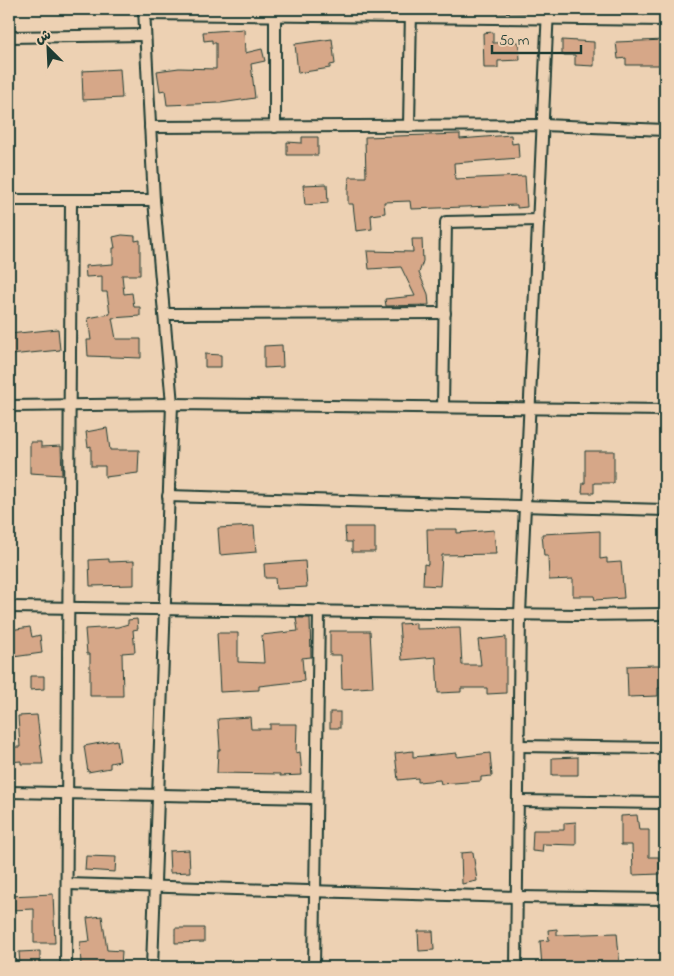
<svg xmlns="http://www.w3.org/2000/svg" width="674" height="976" font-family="'Indie Flower','Playpen Sans Arabic',sans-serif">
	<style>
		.building { fill: #d6a788; stroke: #1f3d34 }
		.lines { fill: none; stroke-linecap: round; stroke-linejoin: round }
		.street-casing { stroke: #1f3d34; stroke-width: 14 }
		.street { stroke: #edd1b3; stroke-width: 10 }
	</style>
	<rect width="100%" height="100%" fill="#edd1b3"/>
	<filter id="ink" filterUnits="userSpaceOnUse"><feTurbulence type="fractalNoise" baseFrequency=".02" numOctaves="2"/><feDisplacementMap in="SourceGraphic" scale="10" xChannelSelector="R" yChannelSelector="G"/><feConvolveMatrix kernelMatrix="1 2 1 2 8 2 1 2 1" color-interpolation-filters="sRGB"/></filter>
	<g filter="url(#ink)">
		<g class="building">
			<polygon points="244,29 245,53 262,49 265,61 251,64 255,98 221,103 167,105 165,90 160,91 157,71 179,68 216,69 216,43 212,43 212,40 204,41 203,32"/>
			<polygon points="493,32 493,43 519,42 520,60 498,61 498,68 484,68 483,33"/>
			<polygon points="332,39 335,64 330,65 330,68 298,73 295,44"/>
			<polygon points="562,40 594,42 594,66 575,65 575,55 562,55"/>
			<polygon points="665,40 665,65 626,65 626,58 618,59 616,42"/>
			<polygon points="120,69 122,98 83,100 82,71"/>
			<polygon points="460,134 460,139 511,135 512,144 518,143 519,158 454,163 455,179 525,176 527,207 517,208 517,205 411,209 410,201 384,202 385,213 371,215 372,229 356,231 353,204 348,204 348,190 349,177 366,177 365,137"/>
			<polygon points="302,137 318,137 318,155 287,155 287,142 302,143"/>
			<polygon points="327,184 328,203 305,205 303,185"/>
			<polygon points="122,235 135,236 135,241 140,240 140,275 122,275 124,294 132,293 134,307 140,307 140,316 112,318 116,339 141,339 141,358 88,356 87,340 91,340 88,318 110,314 107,292 102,292 102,276 86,277 85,266 113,264 113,248 115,248 113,237"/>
			<polygon points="412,239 422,239 423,261 419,273 428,294 429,305 386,306 385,299 415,296 401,267 369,269 367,251 413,252"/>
			<polygon points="58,329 60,350 10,355 9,334"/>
			<polygon points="282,345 283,367 264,368 264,346"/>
			<polygon points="205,354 221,355 221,367 205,367"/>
			<polygon points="107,428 110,450 139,450 138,473 105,477 105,466 91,466 91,446 88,447 86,432"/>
			<polygon points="30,442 41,442 41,447 61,446 62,475 30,473"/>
			<polygon points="585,451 614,451 614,483 594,483 594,493 582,493 583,483 585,483"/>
			<polygon points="254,526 256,552 220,555 218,528"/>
			<polygon points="345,527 375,527 375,552 352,552 352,542 346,542"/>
			<polygon points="427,529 457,529 457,533 494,530 496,554 442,555 440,586 423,585 424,564 428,565"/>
			<polygon points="600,531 600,559 607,558 607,563 621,562 624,598 595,600 594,596 573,596 573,579 549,580 548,556 544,556 542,534"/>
			<polygon points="109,559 109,562 134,561 134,585 90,586 89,560"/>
			<polygon points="305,561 307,587 276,589 275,578 265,578 264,564"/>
			<polygon points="296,618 310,618 311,657 302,658 304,681 259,686 259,690 220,692 217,633 238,633 238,662 264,663 262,635 298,631"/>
			<polygon points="137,619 138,629 133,630 135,652 122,653 123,696 90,696 90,654 87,654 85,629 118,627 128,624 128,620"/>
			<polygon points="416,623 416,629 460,628 462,665 481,665 478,640 506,637 506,693 487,694 487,688 461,688 461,692 438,693 436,657 402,660 399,624"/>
			<polygon points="30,627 32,637 40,635 42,653 13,657 10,630"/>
			<polygon points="330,631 370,631 373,687 342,689 341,655 330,655"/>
			<polygon points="654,665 665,665 664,688 658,688 658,696 628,697 627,666"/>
			<polygon points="30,676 44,676 44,689 30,690"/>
			<rect x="330" y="712" width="10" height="16"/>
			<polygon points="37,715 43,764 21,764 21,761 9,762 9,747 20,747 18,716"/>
			<polygon points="250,717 251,729 270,729 270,724 297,724 296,753 300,752 302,775 280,776 280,774 217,773 218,750 220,750 218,719"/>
			<polygon points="117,740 120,761 110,763 110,768 88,772 84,746"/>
			<polygon points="413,751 413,757 457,753 457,757 490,753 492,776 481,777 481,781 467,782 441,784 440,780 418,782 418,778 398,780 395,753"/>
			<polygon points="578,757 578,775 552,775 552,758"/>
			<polygon points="637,815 639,830 649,830 649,857 659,857 660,874 633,875 632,845 621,845 621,816"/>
			<polygon points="576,822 576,845 543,844 542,852 532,851 533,830 564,830 564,823"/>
			<polygon points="189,850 190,872 170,873 169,851"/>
			<polygon points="473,852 477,881 462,884 461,853"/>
			<polygon points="86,856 116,857 115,872 85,870"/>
			<polygon points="53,894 55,943 34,943 34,909 9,910 9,896"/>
			<polygon points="102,916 107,950 122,951 121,967 81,967 80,942 90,941 87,918"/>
			<polygon points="175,928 204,928 204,942 175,943"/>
			<polygon points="557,929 557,935 617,933 620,967 542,966 540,941 549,940 548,930"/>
			<polygon points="418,931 433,931 434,950 419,951"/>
			<polygon points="40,951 40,963 20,964 19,952"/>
		</g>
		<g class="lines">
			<defs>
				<g id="street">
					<polyline points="144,9 154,200 172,404 152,967"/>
					<polyline points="275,9 275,127"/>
					<polyline points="144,14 665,20"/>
					<polyline points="9,37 145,35"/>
					<polyline points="409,126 411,9"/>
					<polyline points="150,127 543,125 665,130"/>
					<polyline points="9,200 154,200"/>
					<polyline points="164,314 445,313"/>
					<polyline points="9,406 172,404 665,410"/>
					<polyline points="443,407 446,222 539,220"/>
					<polyline points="168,496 665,510"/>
					<polyline points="9,607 578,615 665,614"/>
					<polyline points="519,746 665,748"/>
					<polyline points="9,792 316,798"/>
					<polyline points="518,801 665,803"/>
					<polyline points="67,884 517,897 665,899"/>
					<polyline points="66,967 71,200"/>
					<polyline points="314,967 319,611"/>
					<polyline points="516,967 520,614 548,9"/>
				</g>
			</defs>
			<use href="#street" class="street-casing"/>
			<use href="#street" class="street"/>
		</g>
	</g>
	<rect width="674" height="976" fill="none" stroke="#edd1b3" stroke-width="30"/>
	<rect x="15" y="15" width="644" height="946" fill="none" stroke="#1f3d34" stroke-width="2" filter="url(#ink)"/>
	<g transform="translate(48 48) rotate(336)" stroke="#edd1b3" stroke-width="4" paint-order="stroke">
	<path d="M0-4L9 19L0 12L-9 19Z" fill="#1f3d34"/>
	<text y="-8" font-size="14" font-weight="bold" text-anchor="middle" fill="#1f3d34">ش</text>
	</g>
	<path d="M492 45v8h89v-8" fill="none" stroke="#1f3d34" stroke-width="2.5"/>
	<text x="499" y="45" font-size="15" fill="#1f3d34" stroke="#edd1b3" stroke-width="4" paint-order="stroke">50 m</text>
</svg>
